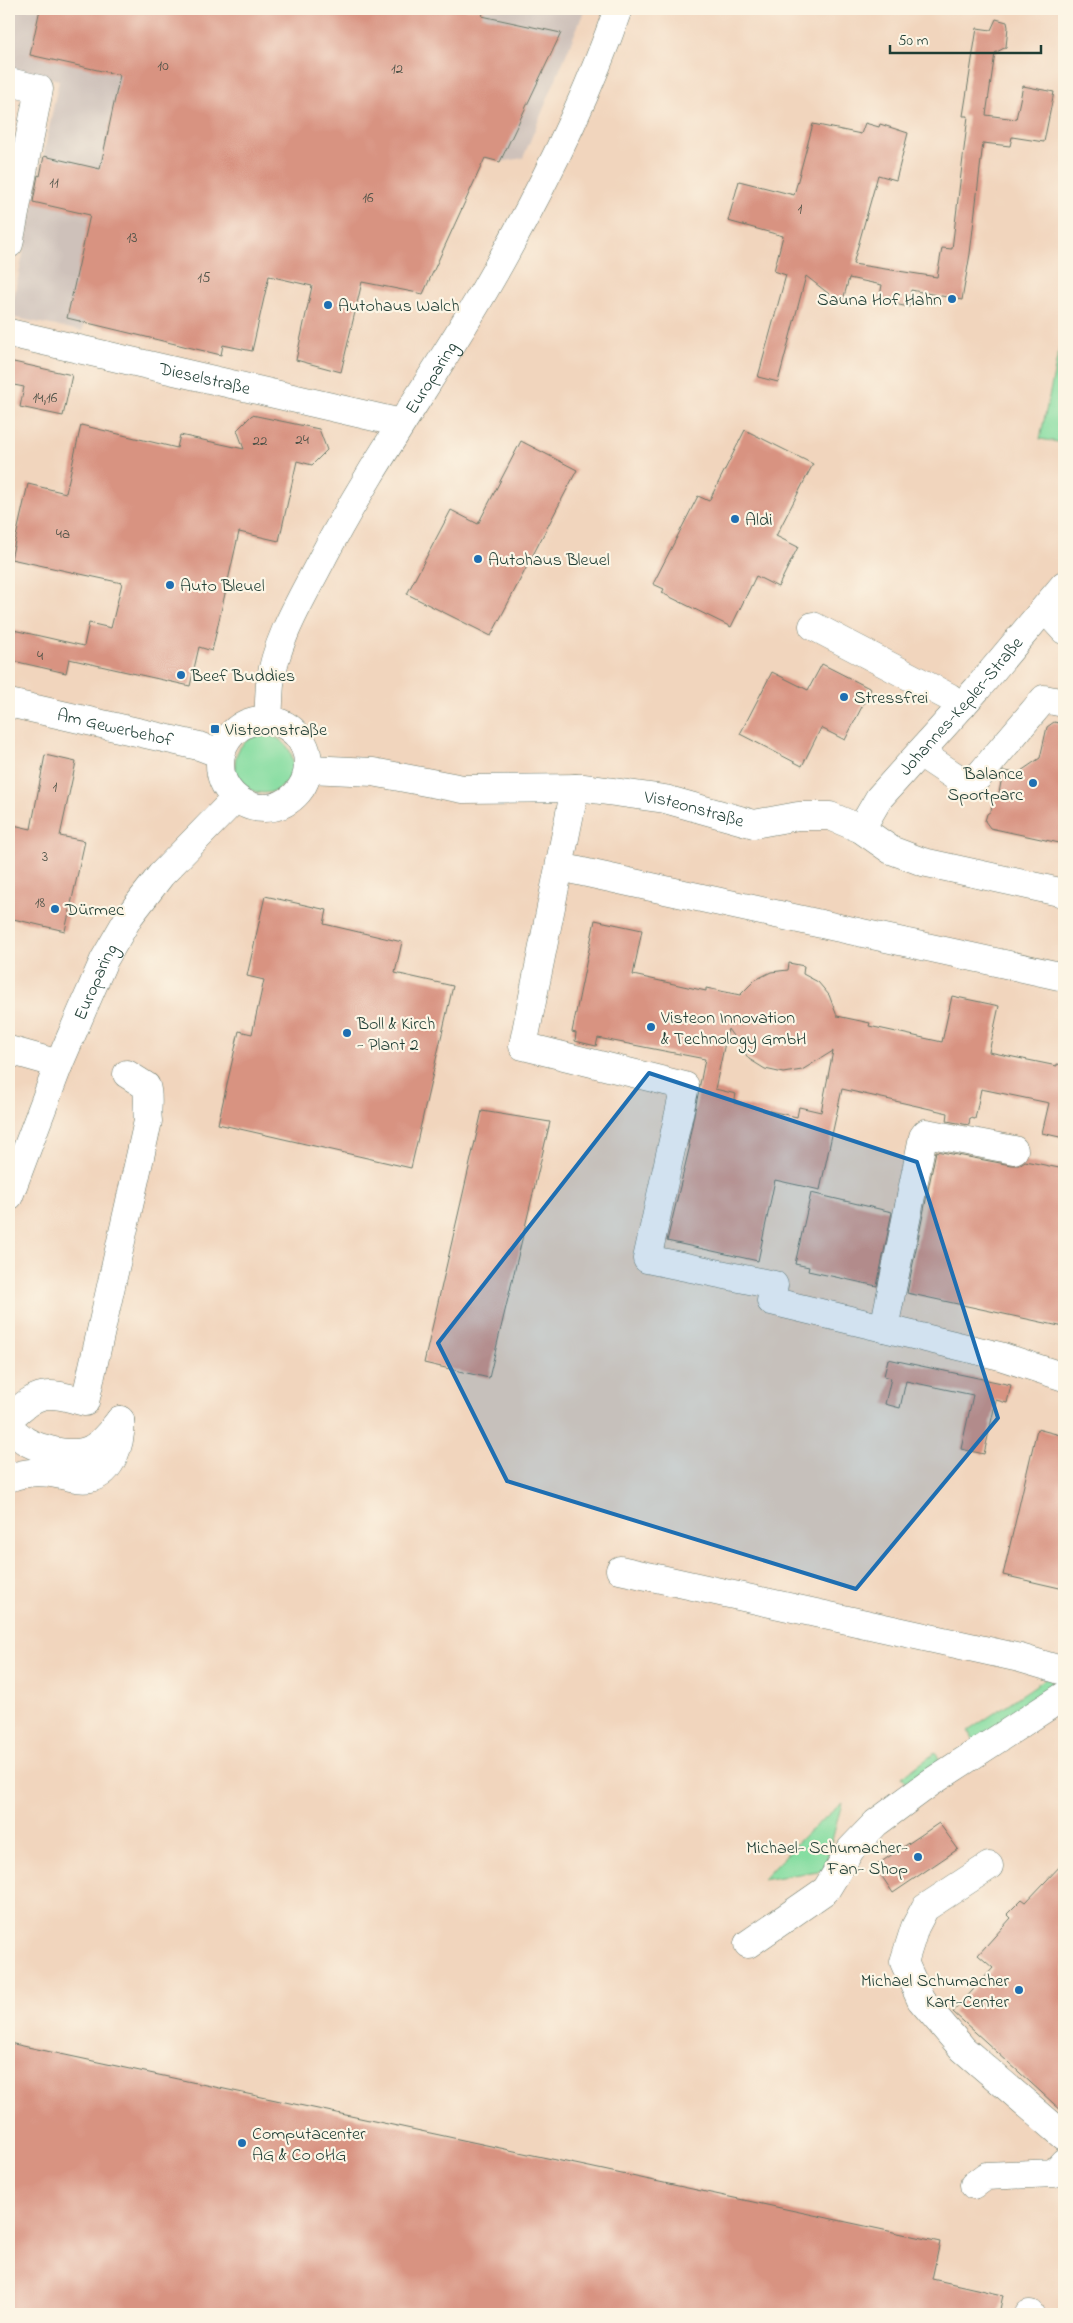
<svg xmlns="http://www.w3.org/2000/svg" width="1073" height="2323" font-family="'Indie Flower',sans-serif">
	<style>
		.built { fill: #f1d5bd }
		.industrial { fill: #cec1ba }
		.green { fill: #86dda1; stroke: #528d6a }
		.building { fill: #d89381; fill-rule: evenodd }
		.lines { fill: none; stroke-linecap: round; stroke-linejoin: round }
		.minor-casing { stroke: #6a7869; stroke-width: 29 }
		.minor { stroke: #fff; stroke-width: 28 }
		.marked { fill: #1f6fb2; fill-opacity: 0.2; stroke: #1f6fb2; stroke-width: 4; stroke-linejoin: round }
		.poi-dot { fill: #1f6fb2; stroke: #fcf5e5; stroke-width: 2 }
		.labels { text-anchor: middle; stroke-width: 4.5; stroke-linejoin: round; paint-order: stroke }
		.number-label { font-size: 15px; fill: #4d5247 }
		.poi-label { font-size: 18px; fill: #1f3d34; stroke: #fcf5e5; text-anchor: start }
		.street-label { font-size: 18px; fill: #1f3d34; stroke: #fcf5e5 }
	</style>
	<rect width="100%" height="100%" fill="#fcf5e5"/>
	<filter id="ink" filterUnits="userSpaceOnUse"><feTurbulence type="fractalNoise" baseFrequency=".02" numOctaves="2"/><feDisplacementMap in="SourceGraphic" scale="10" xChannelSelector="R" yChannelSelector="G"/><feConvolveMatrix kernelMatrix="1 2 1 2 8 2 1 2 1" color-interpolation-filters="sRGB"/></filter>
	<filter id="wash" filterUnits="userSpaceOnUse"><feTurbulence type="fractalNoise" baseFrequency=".0096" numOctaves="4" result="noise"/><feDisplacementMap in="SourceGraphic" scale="20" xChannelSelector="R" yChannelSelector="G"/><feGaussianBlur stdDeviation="1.12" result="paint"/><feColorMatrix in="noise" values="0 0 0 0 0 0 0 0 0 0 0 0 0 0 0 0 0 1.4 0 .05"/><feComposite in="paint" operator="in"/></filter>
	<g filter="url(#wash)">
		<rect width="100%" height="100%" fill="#f4e6cb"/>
		<rect class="built" x="9" y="9" width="1055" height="2305"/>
		<polygon class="industrial" points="9,9 585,9 523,158 500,162 286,113 85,321 82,331 10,317 59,80 9,68"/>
		<g class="green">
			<polygon points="1064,326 1064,443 1040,439"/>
			<circle cx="264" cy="764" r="29"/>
			<polygon points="1048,1677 1056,1688 976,1743 968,1731"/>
			<polygon points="935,1753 943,1764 910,1788 902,1777"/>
			<polygon points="842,1803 824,1870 762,1880 805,1835"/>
		</g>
		<g id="blocks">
			<g class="building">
				<polygon points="40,9 484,9 482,16 561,33 500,162 485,158 423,294 362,282 341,372 296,360 312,286 269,276 252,351 223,345 221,355 67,318 90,215 33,202 38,175 40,176 44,156 100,169 120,75 30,55"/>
				<polygon points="996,19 1007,22 1008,27 1006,47 995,53 986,115 1016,119 1023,86 1054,92 1044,142 1012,137 1010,146 983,143 970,254 962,300 911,290 909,307 879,301 882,285 849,278 842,304 806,276 778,382 758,377 786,275 774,271 783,236 728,221 739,181 794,195 813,124 861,134 865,123 879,127 880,124 908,133 896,180 878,175 853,264 937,277 942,248 952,249 968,116 963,116 977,28 991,30"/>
				<polygon points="9,361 72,375 63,416 20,407 24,387 9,384"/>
				<polygon points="252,415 319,429 327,450 312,465 297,461 279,541 239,532 212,651 199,647 190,686 69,659 66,673 9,660 9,629 84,646 89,623 111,628 122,583 11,559 28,484 66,493 81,425 177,448 180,435 244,449 237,430"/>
				<polygon points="745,430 813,464 776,536 798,547 778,587 756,576 731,627 662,593 664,589 653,584 698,496 709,501"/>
				<polygon points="521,441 577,470 491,636 407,594 451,510 478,524"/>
				<polygon points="822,664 871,689 845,740 821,728 802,766 740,734 772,672 808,690"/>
				<polygon points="1054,722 1064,724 1064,844 990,828 985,821 987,814 991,811 994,796 999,793 1003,771 1018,773 1040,758 1047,727"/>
				<polygon points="45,755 76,762 60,836 85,841 65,931 9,918 9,824 31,829"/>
				<polygon points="265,896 327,910 324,924 402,942 395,973 453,986 411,1168 218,1124 239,1031 252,1034 264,980 247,976"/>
				<path d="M595,920L642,930L633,975L706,991V988L740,995L755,980L771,972L788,970L789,963L804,966L803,974L818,982L829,995L837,1016L870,1023L869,1026L942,1042L952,996L999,1006L989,1052L1057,1066V1064L1064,1065V1138L1042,1133L1049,1103L981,1089L975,1119L970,1118L969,1125L947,1121L948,1113L842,1089L820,1190L775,1180L758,1261L667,1241L690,1145H688L705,1059L598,1038L596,1046L575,1041L576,1033L572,1032ZM728,1029L749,1059L765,1069L783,1073L802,1070L833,1051L821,1112L799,1107L797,1117L734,1103L736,1094L715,1089Z"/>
				<polygon points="482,1111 550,1122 489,1378 424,1363"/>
				<polygon points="936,1151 1011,1165 1019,1165 1025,1161 1064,1169 1064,1327 907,1293"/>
				<polygon points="811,1193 892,1212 877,1286 808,1271 809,1267 795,1264"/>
				<polygon points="888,1359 1011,1385 1007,1403 996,1400 984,1454 961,1449 973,1395 906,1381 900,1408 885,1404 891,1378 884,1376"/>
				<polygon points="1037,1429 1064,1436 1064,1589 1003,1575"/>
				<polygon points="939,1823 958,1849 893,1893 875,1866"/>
				<polygon points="1064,1862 1064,2113 953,2012 993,1968 978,1955 1011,1918 1007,1914 1022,1899 1026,1902"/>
				<polygon points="9,2043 940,2242 932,2279 1003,2295 999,2314 9,2314"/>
			</g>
		</g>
	</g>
	<g filter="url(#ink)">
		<use href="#blocks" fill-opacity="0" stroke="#6a7869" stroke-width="1"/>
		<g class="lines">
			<defs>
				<g id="minor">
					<polyline points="9,82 39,89 9,244"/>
					<path id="s1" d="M9,333L401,423"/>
					<polyline points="1045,609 1064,630"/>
					<polyline points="813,626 949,697 962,706"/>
					<path id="s2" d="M9,703L199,746L220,754"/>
					<circle cx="264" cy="764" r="44"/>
					<path id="s3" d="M268,720C269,708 269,696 270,684C276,638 304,595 324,555C372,464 432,380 484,291C536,201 584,107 618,9"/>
					<polyline points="920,753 962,781 978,777 1044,699 1064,703"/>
					<path id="s4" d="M309,769L373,772L463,789L585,788L665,799L754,824L798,816H830L861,829L891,850L923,862L1064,893"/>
					<polyline points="575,788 523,1046 685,1086 647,1259 774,1285 771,1301 1000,1356 1064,1377"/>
					<path id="s5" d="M861,829L879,798L977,689L1064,585"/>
					<polyline points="560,867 1064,977"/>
					<polyline points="9,1050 59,1064"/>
					<path id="s6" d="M9,1196L59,1064L104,960L130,915L161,875L235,799"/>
					<polyline points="884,1328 923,1137 926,1133 1014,1150"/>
					<path d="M9,1419C39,1390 46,1391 85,1402L148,1121C146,1109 150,1098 146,1086L127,1074"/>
					<path d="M18,1435C27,1444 38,1447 50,1450C87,1459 98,1449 120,1420"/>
					<path d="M9,1478C28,1471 43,1471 62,1475C71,1477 81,1480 90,1478C113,1473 122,1440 120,1420"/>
					<polyline points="620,1570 1020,1658 1064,1671"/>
					<polyline points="989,1866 925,1908 915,1927 904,1962 921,2000 963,2049 1064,2136"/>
					<polyline points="748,1944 826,1890 851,1849 876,1823 930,1783 1064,1696"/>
					<polyline points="974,2185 986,2176 1054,2173 1064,2162"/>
					<polyline points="1029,2314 1030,2314"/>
				</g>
			</defs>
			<use href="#minor" class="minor-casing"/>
			<use href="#minor" class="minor"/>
		</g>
	</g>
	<path class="marked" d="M649,1073L917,1162L998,1418L856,1589L507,1481L438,1343Z"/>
	<g class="poi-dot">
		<circle cx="952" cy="299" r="5"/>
		<circle cx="328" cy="305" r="5"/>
		<circle cx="735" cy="519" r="5"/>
		<circle cx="478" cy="559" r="5"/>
		<circle cx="170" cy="585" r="5"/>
		<circle cx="181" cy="675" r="5"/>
		<circle cx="844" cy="697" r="5"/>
		<rect x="210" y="724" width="10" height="10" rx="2.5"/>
		<circle cx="1033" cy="783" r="5"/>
		<circle cx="55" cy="909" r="5"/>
		<circle cx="651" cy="1027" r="5"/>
		<circle cx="347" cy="1033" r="5"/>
		<circle cx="918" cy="1857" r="5"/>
		<circle cx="1019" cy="1990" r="5"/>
		<circle cx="242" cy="2143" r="5"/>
	</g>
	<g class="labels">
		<g class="number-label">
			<text x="163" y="70">10</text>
			<text x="397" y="73">12</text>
			<text x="54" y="187">11</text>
			<text x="368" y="202">16</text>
			<text x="800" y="213">1</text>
			<text x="132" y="242">13</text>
			<text x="204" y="282">15</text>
			<text x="45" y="402">14,16</text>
			<text x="302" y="444">24</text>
			<text x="260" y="445">22</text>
			<text x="63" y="538">4a</text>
			<text x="40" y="660">4</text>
			<text x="55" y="791">1</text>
			<text x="45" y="861">3</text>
			<text x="40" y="907">18</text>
		</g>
		<g class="poi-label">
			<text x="942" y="305" text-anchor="end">Sauna Hof Hahn</text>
			<text x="338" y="311">Autohaus Walch</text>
			<text x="745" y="525">Aldi</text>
			<text x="488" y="565">Autohaus Bleuel</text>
			<text x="180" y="591">Auto Bleuel</text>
			<text x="191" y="681">Beef Buddies</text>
			<text x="854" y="703">Stressfrei</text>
			<text x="225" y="735">Visteonstraße</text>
			<text x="1023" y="779" text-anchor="end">Balance<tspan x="1023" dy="21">Sportparc</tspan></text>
			<text x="65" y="915">Dürmec</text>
			<text x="661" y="1023">Visteon Innovation<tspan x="661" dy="21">&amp; Technology GmbH</tspan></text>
			<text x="357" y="1029">Boll &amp; Kirch<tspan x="357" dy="21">- Plant 2</tspan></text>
			<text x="908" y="1853" text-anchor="end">Michael- Schumacher-<tspan x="908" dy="21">Fan- Shop</tspan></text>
			<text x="1009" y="1986" text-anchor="end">Michael Schumacher<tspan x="1009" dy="21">Kart-Center</tspan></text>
			<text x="252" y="2139">Computacenter<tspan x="252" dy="21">AG &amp; Co oHG</tspan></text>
		</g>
		<g class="street-label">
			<text dy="6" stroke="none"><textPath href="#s1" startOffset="201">Dieselstraße</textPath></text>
			<text dy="6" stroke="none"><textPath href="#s3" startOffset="384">Europaring</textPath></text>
			<text dy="6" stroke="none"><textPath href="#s5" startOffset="159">Johannes-Kepler-Straße</textPath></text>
			<text dy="6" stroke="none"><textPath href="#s2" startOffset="109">Am Gewerbehof</textPath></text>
			<text dy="6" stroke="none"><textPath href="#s4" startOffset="389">Visteonstraße</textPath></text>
			<text dy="6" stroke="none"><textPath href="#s6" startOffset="231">Europaring</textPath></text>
		</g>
	</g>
	<rect width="1073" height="2323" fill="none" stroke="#fcf5e5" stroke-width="30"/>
	<path d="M890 45v8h151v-8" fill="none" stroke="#1f3d34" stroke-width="2.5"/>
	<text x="898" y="45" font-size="15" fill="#1f3d34" stroke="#fcf5e5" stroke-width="4" paint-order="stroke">50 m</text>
</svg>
